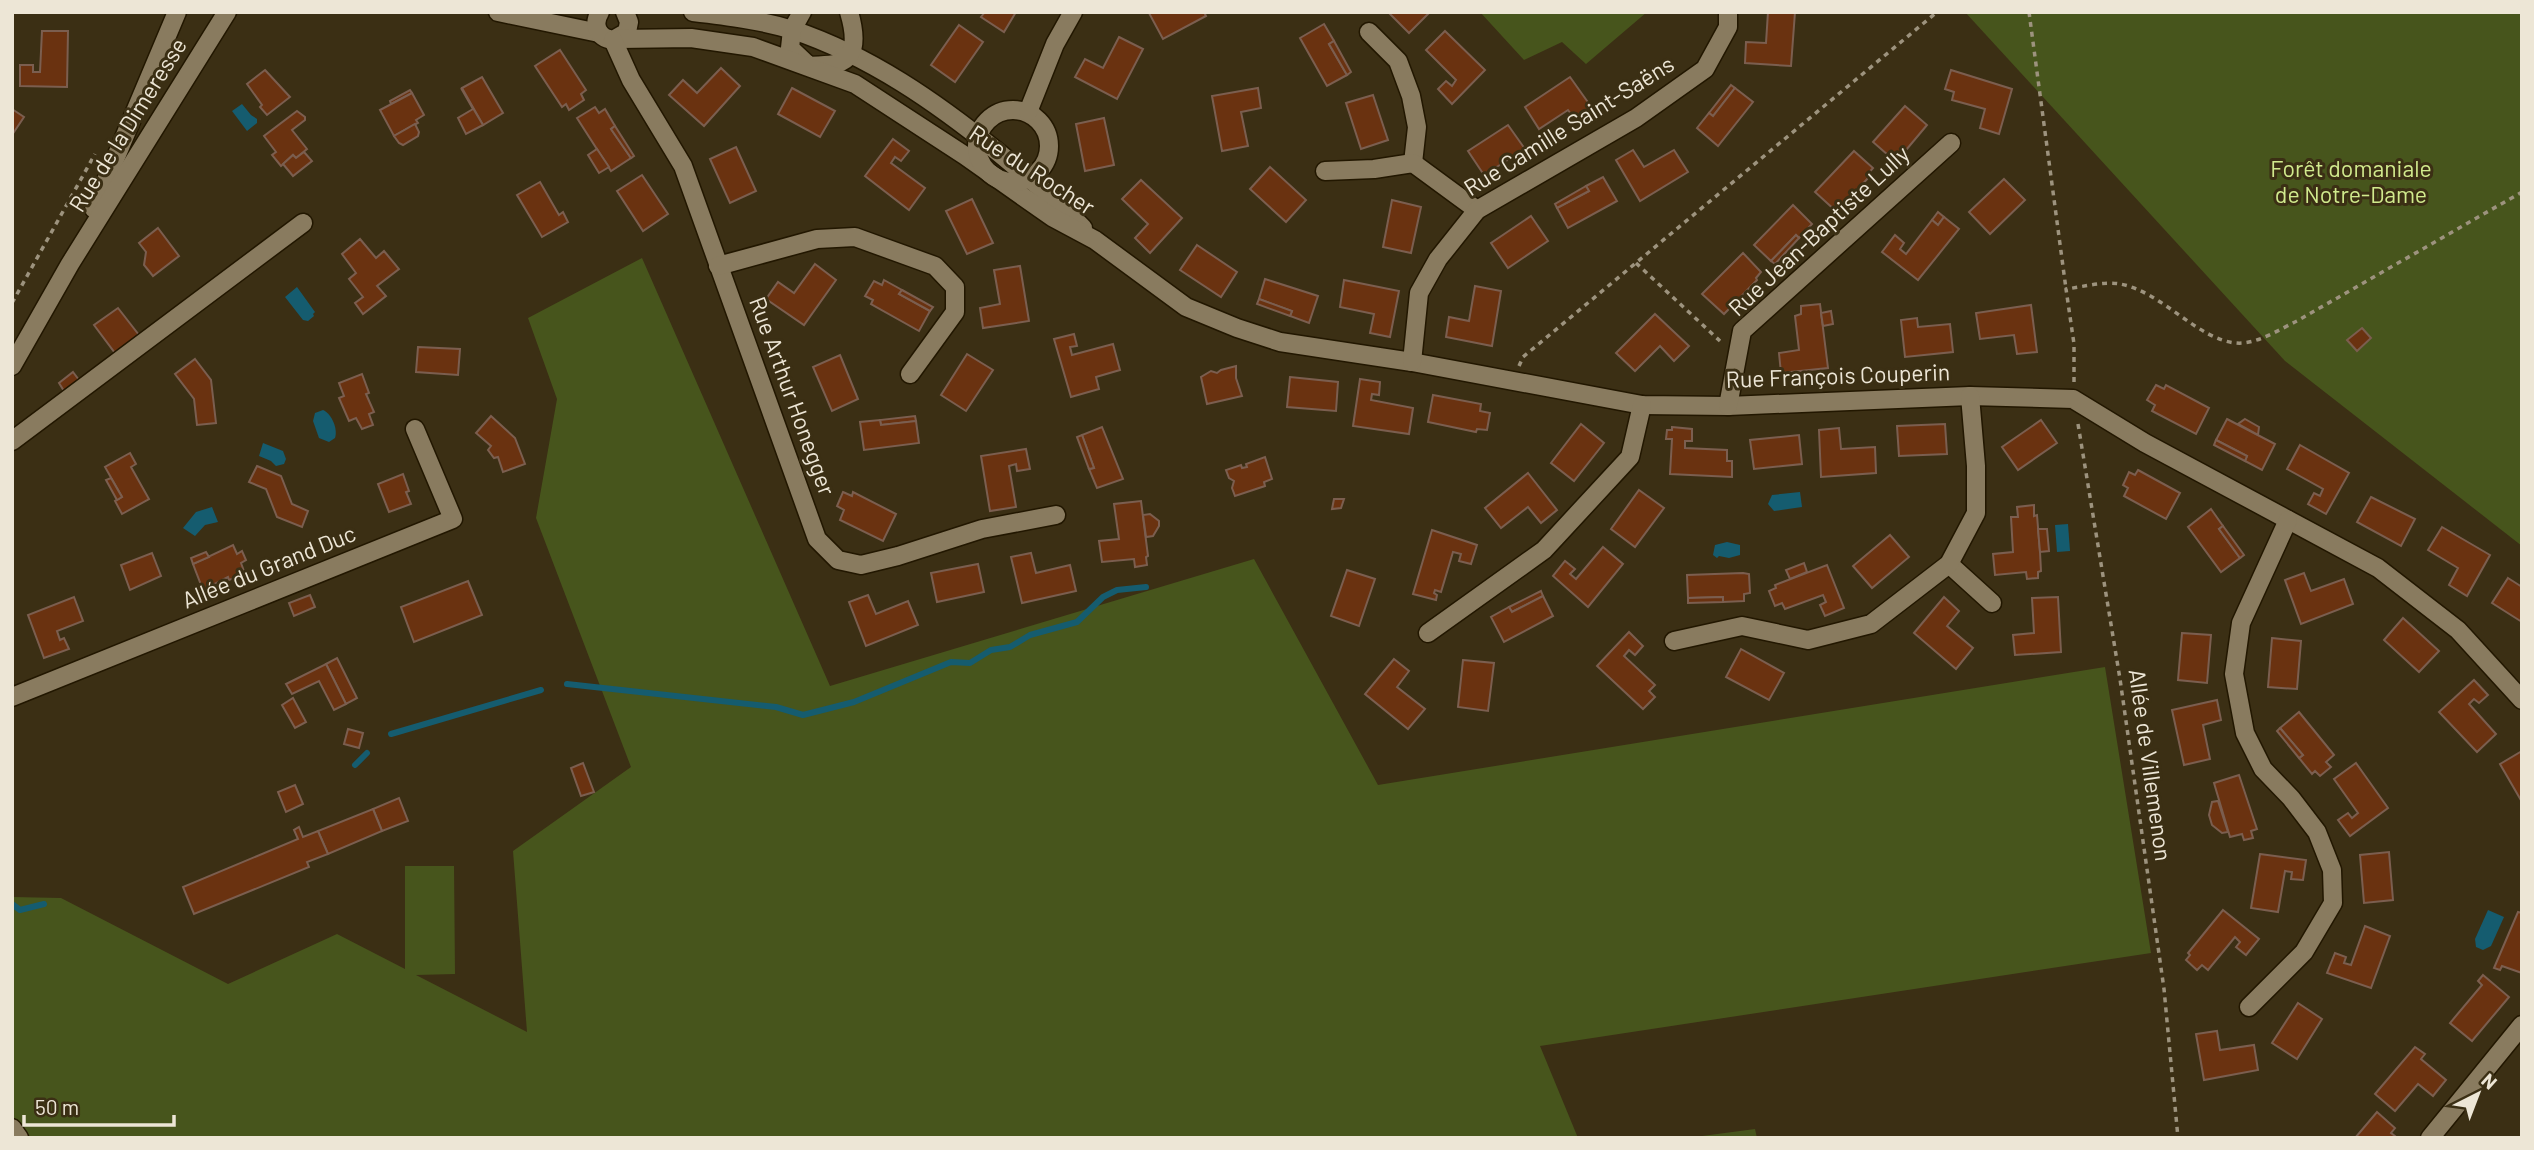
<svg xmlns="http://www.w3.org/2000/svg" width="2534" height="1150" font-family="Barlow,sans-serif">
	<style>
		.green { fill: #47551c }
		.water { fill: #155c6f }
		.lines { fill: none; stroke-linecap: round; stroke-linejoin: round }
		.stream { stroke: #155c6f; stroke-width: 6 }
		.building { fill: #6a3210; stroke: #7b5e4f; stroke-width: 2 }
		.street-casing { stroke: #221700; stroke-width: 21 }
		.secondary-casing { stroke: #221700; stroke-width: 21 }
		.path { stroke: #9d937e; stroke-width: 3.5; stroke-dasharray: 5 5; stroke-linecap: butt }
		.street { stroke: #897b5f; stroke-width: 18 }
		.secondary { stroke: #897b5f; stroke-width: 18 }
		.labels { text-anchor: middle; stroke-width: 6; stroke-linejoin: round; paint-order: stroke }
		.street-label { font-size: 23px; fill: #ede6d6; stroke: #3b2f14 }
		.park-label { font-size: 23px; fill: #d1ea8d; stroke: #3b2f14 }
	</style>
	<rect width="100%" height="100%" fill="#3b2f14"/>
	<g class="green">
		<polygon points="1480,12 1647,12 1586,64 1562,42 1524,60"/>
		<polygon points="1965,12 2522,12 2522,546 2285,361"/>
		<polygon points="642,258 830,686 1254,559 1378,785 2105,667 2151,953 1540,1046 1578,1138 12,1138 12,897 61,898 228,984 337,934 405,969 405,866 454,866 455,974 416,975 527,1032 513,851 631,767 536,518 557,399 528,318"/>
		<polygon points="1755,1129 1757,1138 1687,1138"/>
	</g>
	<g class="water">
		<polygon points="242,104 251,115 257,119 257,123 247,131 232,111"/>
		<polygon points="297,287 315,312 313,314 314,316 308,321 303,320 285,297"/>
		<path d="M323,410C332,414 338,429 335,438L329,442L319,438L313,421L315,413Z"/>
		<polygon points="263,443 283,451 286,459 284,464 276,466 271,461 259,456"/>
		<polygon points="1800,492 1802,507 1774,511 1768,504 1772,495"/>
		<polygon points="212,507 218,522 205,525 195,536 183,528 196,512"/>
		<polygon points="2068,524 2070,551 2057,552 2055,525"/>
		<polygon points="1727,542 1740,545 1740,555 1729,558 1719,556 1717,558 1713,555 1715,545"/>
		<polygon points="2488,910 2504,917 2491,946 2483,950 2476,947 2475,939"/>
	</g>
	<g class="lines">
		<g class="stream">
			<polyline points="567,684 776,707 803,715 854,702 951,662 970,663 991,650 1010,647 1030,635 1077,622 1103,597 1117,590 1146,587"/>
			<polyline points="391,734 541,690"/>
			<polyline points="355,765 367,753"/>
			<polyline points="12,904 20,910 44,904"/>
		</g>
	</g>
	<g class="building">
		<polygon points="985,12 1016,12 1004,32 981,17"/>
		<polygon points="1204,12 1206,16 1163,39 1149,13"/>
		<polygon points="1388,12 1430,12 1409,33"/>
		<polygon points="1768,12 1795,12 1791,66 1745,63 1746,42 1766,43"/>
		<polygon points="1324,24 1334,41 1329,44 1347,75 1327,86 1300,38"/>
		<polygon points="959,25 983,42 955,82 931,65"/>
		<polygon points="42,31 68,31 67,87 20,86 20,65 33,65 33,72 40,72"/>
		<polygon points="1445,31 1485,70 1452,104 1438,89 1446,81 1452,86 1456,80 1426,50"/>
		<polygon points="1119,37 1143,49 1117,99 1075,77 1085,59 1103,68"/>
		<polygon points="1334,41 1351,72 1347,75 1329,44"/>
		<polygon points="560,50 586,90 581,94 584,100 569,110 566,104 562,107 535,66"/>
		<polygon points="721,68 740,86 704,126 669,95 683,80 697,93"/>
		<polygon points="265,70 290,97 267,115 260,107 262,105 247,84"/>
		<polygon points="1951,70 2012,89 1999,134 1980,128 1985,109 1952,100 1954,92 1945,89"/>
		<polygon points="482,77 503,113 483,125 462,88"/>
		<polygon points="1570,77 1597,115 1580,126 1568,110 1539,129 1525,107"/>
		<polygon points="1731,85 1735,88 1713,116 1709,113"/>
		<polygon points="461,88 483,125 466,134 458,118 473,109"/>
		<polygon points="792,88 835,111 820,137 778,114"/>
		<polygon points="1258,88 1261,108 1241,112 1248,146 1222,151 1212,96"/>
		<polygon points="1735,88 1753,102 1718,146 1697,128 1709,113 1713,116"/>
		<polygon points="410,90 412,93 391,104 390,101"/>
		<polygon points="412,93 424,115 416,120 418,123 394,136 380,110"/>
		<polygon points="1373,95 1388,140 1361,149 1346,103"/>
		<polygon points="1905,106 1927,125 1896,162 1873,142"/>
		<polygon points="595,107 599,113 605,109 615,126 611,129 631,158 611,171 577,118"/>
		<polygon points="12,109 24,117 12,135"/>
		<polygon points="297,111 305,117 305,120 292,130 307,149 296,158 293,155 281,166 272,155 276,152 264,136"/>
		<polygon points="1104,118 1114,165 1085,171 1076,124"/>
		<polygon points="415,124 419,132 418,136 403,145 399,143 394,136"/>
		<polygon points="1508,125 1525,149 1484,175 1468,151"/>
		<polygon points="615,126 634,156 631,158 611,129"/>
		<polygon points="893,139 909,151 901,161 895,157 891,163 925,188 909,210 865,176"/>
		<polygon points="736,147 756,191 730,203 710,159"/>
		<polygon points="597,149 609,167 599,173 588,155"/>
		<polygon points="1633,150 1644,167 1674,150 1688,172 1640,201 1616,160"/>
		<polygon points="1854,151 1873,168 1867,175 1869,177 1837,212 1815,192"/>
		<polygon points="304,152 312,161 293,176 283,164 293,155 296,158"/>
		<polygon points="1270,167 1306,200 1286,222 1250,189"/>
		<polygon points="642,175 668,214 643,231 617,191"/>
		<polygon points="1603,177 1617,201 1568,228 1557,208 1589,191 1586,186"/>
		<polygon points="2004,179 2025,200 1990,234 1969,212"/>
		<polygon points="1141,180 1182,218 1150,253 1135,238 1148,224 1122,199"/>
		<polygon points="540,182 559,215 563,212 568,222 542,237 517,195"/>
		<polygon points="1586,186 1589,191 1557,208 1555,204"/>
		<polygon points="972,199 993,243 967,254 946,211"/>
		<polygon points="1392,200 1421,207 1411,253 1383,247"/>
		<polygon points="1793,205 1812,224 1799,238 1796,235 1771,261 1754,245"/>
		<polygon points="1938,212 1944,217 1938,225 1932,220"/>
		<polygon points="1531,216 1548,241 1508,268 1491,243"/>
		<polygon points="1944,217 1959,229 1918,280 1882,252 1895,235 1904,243 1900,249 1906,254 1932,220 1938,225"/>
		<polygon points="158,228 179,256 153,276 144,265 146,252 139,243"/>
		<polygon points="1796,235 1799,238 1775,264 1771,261"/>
		<polygon points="360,239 376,258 384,251 399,269 377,286 386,296 363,314 355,303 363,297 349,279 356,273 342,254"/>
		<polygon points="1197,245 1237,272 1221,297 1180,270"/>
		<polygon points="1743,253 1761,272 1756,278 1757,280 1724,314 1702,294"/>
		<polygon points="815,264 836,280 804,325 766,299 778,282 794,293"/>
		<polygon points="1020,266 1029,321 983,328 980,308 1000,304 994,270"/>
		<polygon points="1265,279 1318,296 1309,323 1290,316 1292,311 1259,299"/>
		<polygon points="884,280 902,290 899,294 930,311 919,331 871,304 873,300 865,296 874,281 882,285"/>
		<polygon points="1344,280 1399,291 1390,337 1370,333 1374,314 1340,307"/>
		<polygon points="1475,286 1501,291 1492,346 1446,337 1449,317 1469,321"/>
		<polygon points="902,290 933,307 930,311 899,294"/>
		<polygon points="1259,299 1292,311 1290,316 1257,304"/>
		<polygon points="1820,304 1828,368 1781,373 1779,353 1799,350 1795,316 1801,314 1801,306"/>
		<polygon points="2031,305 2037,352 2017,354 2014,335 1980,339 1976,313"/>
		<polygon points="118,308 139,335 115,353 94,325"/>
		<polygon points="1831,311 1833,324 1823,326 1821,313"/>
		<polygon points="1655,314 1689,346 1674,361 1660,346 1635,371 1616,353"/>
		<polygon points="1917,318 1918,327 1950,324 1953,352 1905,357 1901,320"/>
		<polygon points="2362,328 2371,338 2357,351 2347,340"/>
		<polygon points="1074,334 1077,346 1070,347 1072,355 1113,344 1120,370 1096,377 1099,389 1071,397 1054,339"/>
		<polygon points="418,347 460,349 458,375 416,372"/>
		<polygon points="967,354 993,370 966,411 941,395"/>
		<polygon points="840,355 858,399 832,411 813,367"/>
		<polygon points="195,359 211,380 216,423 197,425 194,399 175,374"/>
		<polygon points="1236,366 1236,378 1242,396 1207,404 1201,377 1211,371 1217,373 1221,370"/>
		<polygon points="73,372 79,380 64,391 59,383"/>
		<polygon points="362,374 369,393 366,394 374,412 369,414 373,425 362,429 356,418 349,421 339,398 344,396 339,383"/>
		<polygon points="1290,377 1338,382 1336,411 1287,407"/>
		<polygon points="1360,379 1380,382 1379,395 1372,394 1371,400 1413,408 1409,434 1353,426"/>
		<polygon points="2156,385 2164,389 2166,385 2209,408 2196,434 2152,411 2155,405 2147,400"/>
		<polygon points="1433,395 1481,404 1480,411 1490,413 1487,430 1477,429 1476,432 1428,422"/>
		<polygon points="491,416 515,438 525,464 503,472 498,457 494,458 488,450 491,446 476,433"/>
		<polygon points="915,416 916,421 881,425 880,420"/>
		<polygon points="2227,419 2275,444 2262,470 2245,461 2247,456 2216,440"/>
		<polygon points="2245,419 2259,427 2258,435 2238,424"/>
		<polygon points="880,420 881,425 916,421 919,443 864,450 860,422"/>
		<polygon points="2041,420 2057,443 2018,470 2002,447"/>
		<polygon points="1581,424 1604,443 1574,481 1551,463"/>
		<polygon points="1945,424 1947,454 1899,456 1897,426"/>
		<polygon points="1102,427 1123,479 1097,488 1089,469 1094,468 1082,435"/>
		<polygon points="1672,427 1692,429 1692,441 1685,441 1685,448 1727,450 1727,461 1732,461 1732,477 1670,474 1672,439 1666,439 1667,430 1672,430"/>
		<polygon points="1839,428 1841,449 1875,447 1876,473 1821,477 1819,430"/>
		<polygon points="1082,435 1094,468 1089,469 1077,437"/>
		<polygon points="1799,435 1802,464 1754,469 1750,440"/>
		<polygon points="2216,440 2247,456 2245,461 2214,445"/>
		<polygon points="2300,445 2349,473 2326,514 2308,504 2314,493 2320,496 2323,489 2287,469"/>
		<polygon points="1026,449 1030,469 1017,471 1016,464 1009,466 1016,507 990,511 981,456"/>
		<polygon points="130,453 136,464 131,467 149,499 122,514 115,501 122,497 105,467"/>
		<polygon points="1265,457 1272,479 1264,482 1265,486 1235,496 1232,488 1234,481 1229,478 1226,470 1241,465 1242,468 1247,467 1246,464"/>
		<polygon points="257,466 281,476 292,504 308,511 302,527 277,517 266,489 249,482"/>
		<polygon points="2138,470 2180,493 2166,519 2124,496 2128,488 2123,485 2129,472 2135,475"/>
		<polygon points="1528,473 1557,510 1541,523 1528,507 1501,528 1485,508"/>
		<polygon points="403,474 409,491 406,492 411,504 389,512 378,484"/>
		<polygon points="111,478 122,497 117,500 106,480"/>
		<polygon points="1639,490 1664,508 1635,547 1611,529"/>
		<polygon points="843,492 852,496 853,492 896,514 883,541 840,520 844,510 837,506"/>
		<polygon points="2371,497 2415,519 2401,546 2357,522"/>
		<polygon points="1334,499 1344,499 1341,508 1332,509"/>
		<polygon points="1141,501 1148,556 1146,557 1147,565 1135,567 1134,559 1102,562 1099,541 1119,539 1114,504"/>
		<polygon points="2034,505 2034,516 2037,515 2040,552 2041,571 2038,572 2038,578 2027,579 2026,572 1995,575 1993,554 2013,552 2011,517 2018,517 2017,507"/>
		<polygon points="2211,509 2223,526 2219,529 2240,558 2221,572 2188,527"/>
		<polygon points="1150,514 1159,521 1159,526 1153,536 1146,537 1143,515"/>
		<polygon points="2223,526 2244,555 2240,558 2219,529"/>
		<polygon points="2442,527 2490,555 2467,596 2449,585 2458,568 2428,550"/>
		<polygon points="2038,529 2047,529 2049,551 2040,552"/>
		<polygon points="1432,530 1477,545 1471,564 1459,561 1461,554 1453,552 1441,592 1435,590 1434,593 1437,595 1436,600 1413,594"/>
		<polygon points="1890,535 1909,557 1872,588 1853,566"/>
		<polygon points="233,545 237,554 242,551 246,560 241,563 245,574 229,580 228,577 203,590 193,564"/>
		<polygon points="1603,547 1623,564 1588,607 1553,576 1565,561 1575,569 1570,574 1576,579"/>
		<polygon points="206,552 209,557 193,564 191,558"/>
		<polygon points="152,553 161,576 130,590 121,565"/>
		<polygon points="1031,553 1036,573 1070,565 1076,591 1022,603 1011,557"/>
		<polygon points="1804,563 1807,572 1790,579 1786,570"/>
		<polygon points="978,564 984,592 937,602 931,573"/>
		<polygon points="1827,565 1844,608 1825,616 1820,605 1826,602 1823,595 1785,609 1782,603 1775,606 1769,591 1776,588 1775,585"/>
		<polygon points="1347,570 1375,579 1359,626 1331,616"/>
		<polygon points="1743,573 1749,574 1750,593 1744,594 1744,601 1723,602 1723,597 1688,598 1687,575"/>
		<polygon points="2304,573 2311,591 2344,579 2353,604 2301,624 2285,580"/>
		<polygon points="2508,578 2522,587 2522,622 2492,603"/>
		<polygon points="468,581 482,615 414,642 401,607"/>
		<polygon points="1541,591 1543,596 1512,612 1509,607"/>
		<polygon points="310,595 315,607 294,616 289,603"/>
		<polygon points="868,595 876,614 908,601 918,625 866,646 849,602"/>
		<polygon points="1543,596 1553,616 1504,642 1491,617 1509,607 1512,612"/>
		<polygon points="74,597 83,621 57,631 60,640 64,638 69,649 44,658 28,615"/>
		<polygon points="1723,597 1723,602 1688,603 1688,598"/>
		<polygon points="1944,597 1959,611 1947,626 1973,648 1956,669 1914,633"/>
		<polygon points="2058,597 2061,652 2015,655 2013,635 2034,633 2032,598"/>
		<polygon points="2403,618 2439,651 2419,672 2384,640"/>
		<polygon points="1629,632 1643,646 1635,655 1629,650 1624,656 1655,685 1649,691 1655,697 1643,709 1597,666"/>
		<polygon points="2182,633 2211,635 2207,683 2178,680"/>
		<polygon points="2272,638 2301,641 2297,689 2268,687"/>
		<polygon points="1741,649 1784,673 1769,700 1726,677"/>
		<polygon points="337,658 357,698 346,704 326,664"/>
		<polygon points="1394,659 1409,671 1397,687 1425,709 1408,729 1365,694"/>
		<polygon points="1463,660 1494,663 1488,711 1458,707"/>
		<polygon points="326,664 346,704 334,710 319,681 292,694 286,684"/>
		<polygon points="2474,680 2488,695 2479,703 2474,699 2469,704 2496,734 2477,752 2439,712"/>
		<polygon points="293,698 306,722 295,728 282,705"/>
		<polygon points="2217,700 2221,720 2203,725 2210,759 2184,765 2172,710"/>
		<polygon points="2299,712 2334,755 2326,762 2331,767 2320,776 2315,771 2312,774 2299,758 2303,755 2280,728"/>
		<polygon points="2280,728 2303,755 2299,758 2277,731"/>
		<polygon points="348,729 363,733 359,748 344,744"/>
		<polygon points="2522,751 2522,802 2500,764"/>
		<polygon points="583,763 594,792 581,796 571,768"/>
		<polygon points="2356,763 2388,808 2350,836 2338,820 2348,813 2352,818 2358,813 2334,779"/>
		<polygon points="2239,775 2257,829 2251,831 2253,838 2244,840 2242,834 2230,837 2214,783"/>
		<polygon points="295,785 303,804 286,812 278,792"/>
		<polygon points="399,798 408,821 382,831 373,809"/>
		<polygon points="2218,801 2228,832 2222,833 2212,825 2209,815 2212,802"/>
		<polygon points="373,809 382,831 328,854 318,831"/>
		<polygon points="299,827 303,837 318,831 328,854 307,862 309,867 194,914 183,887 298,839 294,830"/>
		<polygon points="2389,852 2393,900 2364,903 2360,855"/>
		<polygon points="2260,854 2306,860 2303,880 2291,879 2292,872 2285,871 2278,912 2251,908"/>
		<polygon points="2223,910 2259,939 2246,955 2236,947 2240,942 2235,937 2208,970 2202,965 2197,970 2186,960 2190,955 2188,953"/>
		<polygon points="2518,912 2522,913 2522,973 2502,966 2500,970 2494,968"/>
		<polygon points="2365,926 2390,936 2371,988 2327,973 2335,953 2346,957 2344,963 2351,965"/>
		<polygon points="2483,975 2509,997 2472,1041 2450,1023 2482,985 2478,981"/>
		<polygon points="2298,1003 2322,1019 2297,1059 2272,1043"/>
		<polygon points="2217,1031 2220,1050 2254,1045 2258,1070 2204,1080 2196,1034"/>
		<polygon points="2415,1047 2425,1054 2421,1059 2446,1080 2433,1096 2418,1084 2395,1111 2375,1094"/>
		<polygon points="2377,1112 2395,1128 2391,1133 2395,1136 2394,1138 2355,1138"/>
	</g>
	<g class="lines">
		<defs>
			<g id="street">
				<polyline points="498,12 599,33"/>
				<path d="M600,12C592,25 598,38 613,40L627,32L629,22L625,12"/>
				<path d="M693,12C727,16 760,20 793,30C870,56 936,102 999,153C1028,177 1057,201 1083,228"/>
				<path d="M802,12L792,30L790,48L809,66C818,65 830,66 838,63C860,56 854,29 849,12"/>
				<polyline points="1369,32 1398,61 1411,96 1417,127 1413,163"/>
				<polyline points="619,39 691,38 753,47 855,84 964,155 1052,217 1095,240 1186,307 1237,328 1280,342 1412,362 1642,405 1728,406 1970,396 2073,399 2145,443 2378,568 2458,630 2522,700"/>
				<polyline points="613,40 631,80 683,166 817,539 838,560 861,565 898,556 982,529 1056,515"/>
				<circle cx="1013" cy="146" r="36"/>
				<polyline points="1028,112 1055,44 1073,12"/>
				<polyline points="1325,171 1374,169 1413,163 1477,210"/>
				<polyline points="718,266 817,239 855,237 935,266 955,287 955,312 910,374"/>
				<polyline points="1412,362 1419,293 1438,259 1477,210 1636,118 1705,69 1728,27 1728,12"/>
				<polyline points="1728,406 1742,331 1951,143"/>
				<polyline points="12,441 303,223"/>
				<polyline points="1949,564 1992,603"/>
				<polyline points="1428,633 1544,550 1630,457 1642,405"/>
				<polyline points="1674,641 1742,626 1808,640 1871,624 1949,564 1976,513 1976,466 1970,396"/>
				<polyline points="12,697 453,519 415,429"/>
				<polyline points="2249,1007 2304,952 2333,903 2332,870 2317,832 2291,798 2263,769 2245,733 2234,674 2241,623 2288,520"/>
				<polyline points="2430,1138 2522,1025"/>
			</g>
			<g id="secondary">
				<polyline points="94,209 177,12"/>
				<polyline points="12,366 70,264 227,12"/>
				<polyline points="12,1128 19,1138"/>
			</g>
		</defs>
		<use href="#street" class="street-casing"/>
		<use href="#secondary" class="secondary-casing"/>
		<g class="path">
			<polyline points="2029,12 2066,289"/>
			<polyline points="1636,263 1720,341"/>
			<polyline points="12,303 95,154"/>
			<polyline points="1519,366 1523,357 1937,12"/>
			<path d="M2074,382V344L2066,289C2082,287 2104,281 2120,284C2161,291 2198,340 2236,343C2256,345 2280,329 2297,321L2522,192"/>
			<polyline points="2078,424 2120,679 2164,989 2178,1138"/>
		</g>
		<use href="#street" class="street"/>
		<use href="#secondary" class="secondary"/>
	</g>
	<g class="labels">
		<g class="street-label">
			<text transform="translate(128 125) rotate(-58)" y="8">Rue de la Dimeresse</text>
			<text transform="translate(1569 126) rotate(-32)" y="8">Rue Camille Saint-Saëns</text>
			<text transform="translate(1032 170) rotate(33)" y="8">Rue du Rocher</text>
			<text transform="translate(1819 231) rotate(-43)" y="8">Rue Jean-Baptiste Lully</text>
			<text transform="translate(1838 376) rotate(-2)" y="8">Rue François Couperin</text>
			<text transform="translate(792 396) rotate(70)" y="8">Rue Arthur Honegger</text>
			<text transform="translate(269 567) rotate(-22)" y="8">Allée du Grand Duc</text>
			<text transform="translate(2150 765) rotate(82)" y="8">Allée de Villemenon</text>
		</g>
		<g class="park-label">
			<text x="2351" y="177">Forêt domaniale<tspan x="2351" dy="26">de Notre-Dame</tspan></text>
		</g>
	</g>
	<rect width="2534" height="1150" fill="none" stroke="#ede6d6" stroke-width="28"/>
	<g transform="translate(2478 1094) rotate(42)" stroke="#3b2f14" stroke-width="5" paint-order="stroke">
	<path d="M0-5L12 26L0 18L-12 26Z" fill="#ede6d6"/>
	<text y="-10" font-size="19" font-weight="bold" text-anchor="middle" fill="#ede6d6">N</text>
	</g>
	<path d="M24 1115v10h150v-10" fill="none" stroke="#ede6d6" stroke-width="3.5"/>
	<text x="35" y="1115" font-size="21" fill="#ede6d6" stroke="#3b2f14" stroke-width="5" paint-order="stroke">50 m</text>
</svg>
